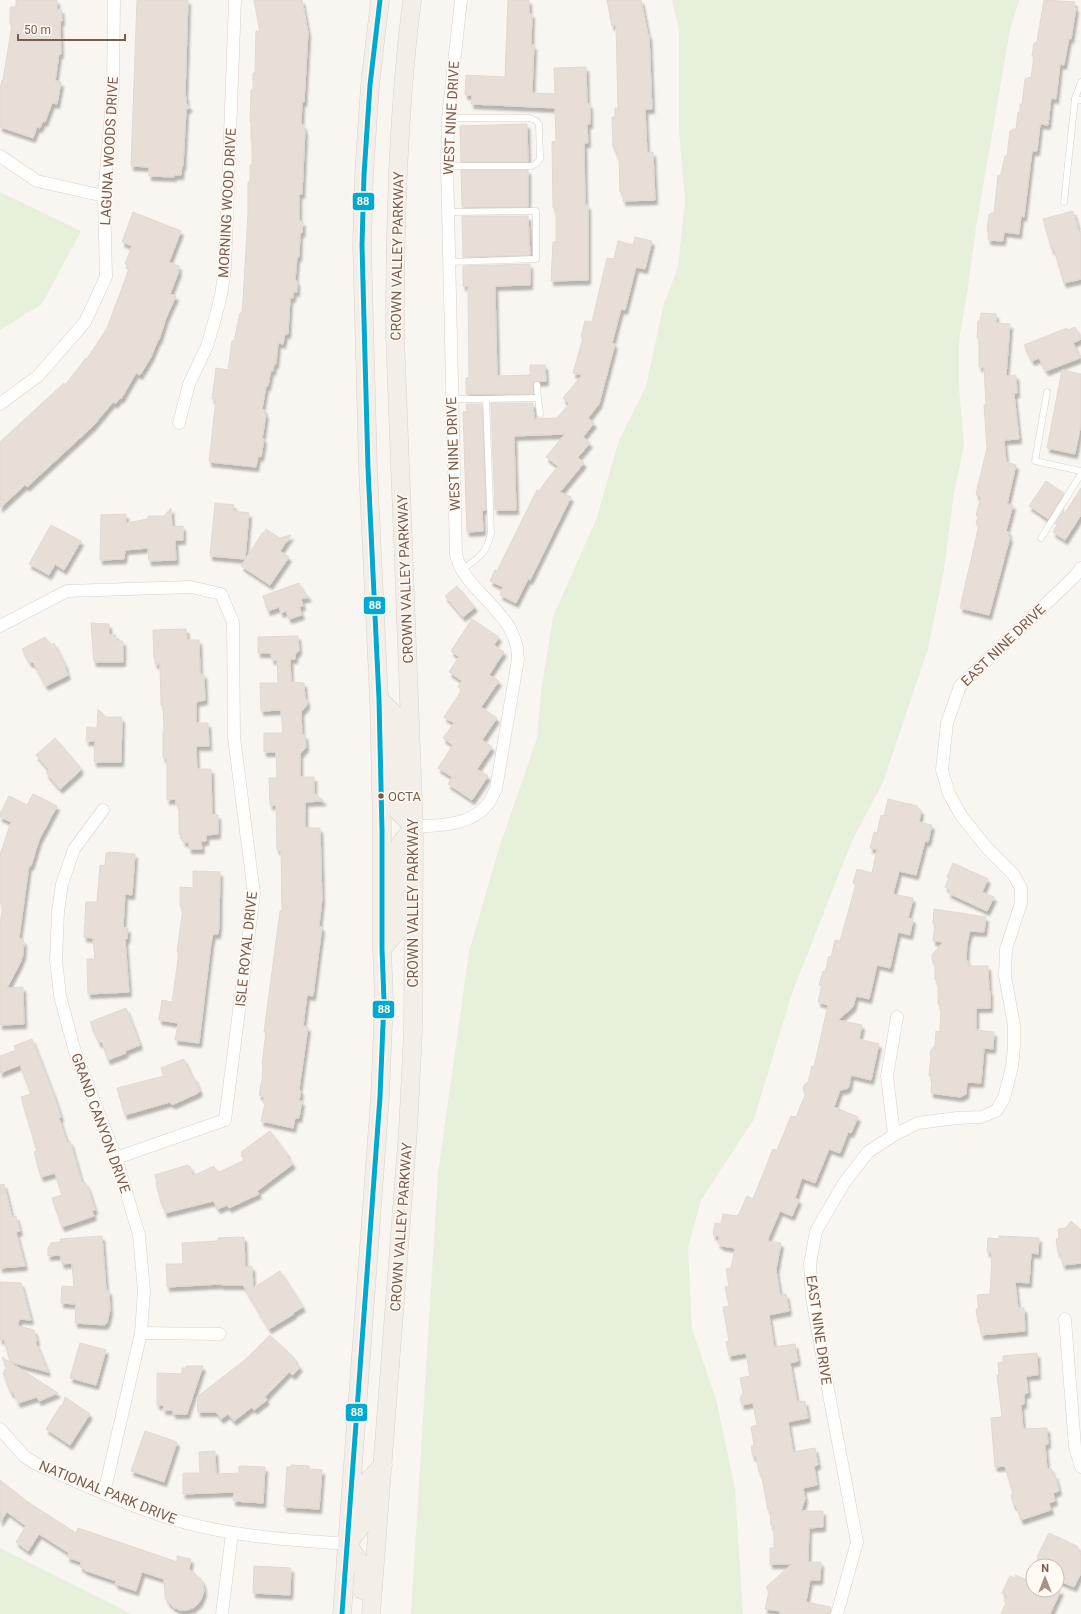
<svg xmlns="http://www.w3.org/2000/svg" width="1081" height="1614" font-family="Roboto,sans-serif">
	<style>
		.green { fill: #e7f0db }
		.building { fill: #e6ded7; stroke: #e2d8d2; filter: url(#shadow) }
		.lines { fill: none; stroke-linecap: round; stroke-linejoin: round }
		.lane-casing { stroke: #d7d1cb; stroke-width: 7 }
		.street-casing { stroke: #d7d1cb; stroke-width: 13 }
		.primary-casing { stroke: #dad1cc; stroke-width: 19 }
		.lane { stroke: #fefefd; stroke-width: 6 }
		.street { stroke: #fefefd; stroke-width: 12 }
		.primary { stroke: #f3eee8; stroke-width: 18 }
		.bus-1-casing { stroke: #fffaf3; stroke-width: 8 }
		.bus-1 { stroke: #00a9ce; stroke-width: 5 }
		.bus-dot { fill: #7a5c4d; stroke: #fffaf3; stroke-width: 1.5 }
		.labels { text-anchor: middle; stroke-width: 3; stroke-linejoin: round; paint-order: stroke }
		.bus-label { font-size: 13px; fill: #7a5c4d; stroke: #fffaf3; text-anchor: start }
		.street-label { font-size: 14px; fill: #7a5c4d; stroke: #fffaf3 }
		.line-badge { stroke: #fffaf3; stroke-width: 1.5 }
		.badge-label { font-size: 11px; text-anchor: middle; font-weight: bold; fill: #fff }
	</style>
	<defs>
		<filter id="shadow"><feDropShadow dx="2.5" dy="4.5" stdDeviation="1" flood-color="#0004"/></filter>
	</defs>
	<rect width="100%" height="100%" fill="#f9f5f0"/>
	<g class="green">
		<polygon points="672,0 1019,0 1010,30 976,227 967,294 959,340 959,387 964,445 954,493 944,570 928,649 883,782 852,841 792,993 754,1119 701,1200 688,1248 692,1329 716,1399 735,1488 743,1614 411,1614 438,1173 469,952 498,851 537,738 541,692 553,617 597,517 618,443 646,387 663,307 678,267 685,201 679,131 679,30"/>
		<polygon points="0,192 81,231 42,304 0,330"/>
		<polygon points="0,1548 132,1614 0,1614"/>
	</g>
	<g class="building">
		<polygon points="16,0 57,0 57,10 61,9 62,21 60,21 61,54 59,54 55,81 61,82 57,104 52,103 45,122 43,121 40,128 37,127 33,138 0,127 0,90 2,80 3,80 12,24 10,24 10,7 16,7"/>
		<polygon points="137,0 188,0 185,95 186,96 186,103 190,107 186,110 183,166 182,166 181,175 174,175 174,177 149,176 149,167 131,166"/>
		<polygon points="254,0 302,0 308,33 304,102 302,102 301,125 304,125 304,130 305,130 302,194 299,194 299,221 303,222 302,233 300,233 299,257 297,257 295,281 297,281 297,292 293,292 293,298 290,298 288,334 285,334 283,344 278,343 276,364 274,364 273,371 271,370 268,386 266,386 262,409 265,410 264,414 266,414 262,439 264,439 261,457 258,456 256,467 209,462 216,399 212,399 216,368 228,370 232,341 234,341 240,313 242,313 243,300 248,213 248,182 250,182 250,165 252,165 252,140 251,140 251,121 250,121 251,90 253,90 253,73 255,73 256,31 260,32"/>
		<polygon points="508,0 529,0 529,13 532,14 531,45 534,45 532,93 555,94 554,68 586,67 587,104 590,104 590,124 587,124 588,143 584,143 585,205 588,205 588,280 551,281 553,242 556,242 556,208 553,208 552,142 556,141 555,108 471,104 472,95 465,95 466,75 505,77"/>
		<polygon points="607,0 641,0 648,35 649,35 652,109 645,109 647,153 653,152 655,200 623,201 623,192 620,192 619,155 616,155 616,147 613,147 612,117 615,117 615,108 618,108 616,25 612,26"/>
		<polygon points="1044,0 1075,2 1074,7 1076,8 1071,39 1069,38 1064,65 1060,64 1056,99 1051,98 1048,125 1040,124 1037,151 1032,151 1024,217 1021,216 1019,234 1004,232 1003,241 988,240 989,231 987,231 989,214 991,215 991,213 994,213 998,175 1000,176 1001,174 1005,156 1007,156 1010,131 1012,131 1012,129 1016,129 1018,112 1020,112 1020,104 1022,104 1025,79 1031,77 1034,56 1032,56 1034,43 1036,43 1037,41"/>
		<polygon points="527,124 528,162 461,162 460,126"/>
		<polygon points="461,170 528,170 528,207 462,207"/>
		<polygon points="1073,211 1079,232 1081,231 1081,279 1064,283 1054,249 1052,250 1043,219"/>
		<polygon points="133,212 181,231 169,262 179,266 178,271 179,271 170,294 176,296 166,318 159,340 158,340 151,357 140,375 136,373 121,399 120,398 115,404 113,402 93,426 27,487 25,485 0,508 0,442 64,383 65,385 86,358 87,359 107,328 129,269 126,268 127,264 125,264 132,246 122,242"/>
		<polygon points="462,216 528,216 530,255 463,257"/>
		<polygon points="635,237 652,241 645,269 636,267 625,310 621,309 612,343 615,344 599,404 588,418 594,423 583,437 590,443 578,457 584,463 560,492 571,497 530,580 528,579 516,603 500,595 503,587 490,581 495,570 497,571 537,490 540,491 543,485 558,466 546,457 565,434 514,436 516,510 495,510 491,403 533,403 534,419 557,418 569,404 563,398 582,375 573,373 583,338 581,337 585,321 592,322 607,258 614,259 618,241 633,245"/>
		<polygon points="530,264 530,285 495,286 497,376 530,375 530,365 545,365 546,381 533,382 533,394 466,394 466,378 469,377 468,286 463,286 463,266"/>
		<polygon points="981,313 996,314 996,323 1010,324 1006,376 1016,375 1017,393 1014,394 1019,439 1004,440 1006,462 1016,465 1007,504 1013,505 1006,531 1009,532 1008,536 1010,537 989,615 960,608 979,525 976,524 978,516 976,515 981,497 977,496 977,494 976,494 987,448 984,405 986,405 984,367 979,367 979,338 977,338 978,321 980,321"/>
		<polygon points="1075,327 1081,339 1073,343 1080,358 1046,371 1039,358 1032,361 1024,345 1067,328 1068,330"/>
		<polygon points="1062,370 1081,374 1081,423 1075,454 1047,448"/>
		<polygon points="466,404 482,404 486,510 482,510 483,531 467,532 463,412 467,412"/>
		<polygon points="1046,481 1064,493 1048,519 1029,506"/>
		<polygon points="1081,488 1081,515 1065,540 1053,532 1057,525 1055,524 1064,509 1063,516"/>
		<polygon points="215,503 234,505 233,511 249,513 245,559 210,556"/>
		<polygon points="171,508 172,527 183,526 183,540 175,540 176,560 149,561 148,548 125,550 124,559 100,560 101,515 126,514 126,523 148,519 148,516 164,516"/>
		<polygon points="51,525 81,541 64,570 55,564 49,575 29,564"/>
		<polygon points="266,529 280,538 291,535 280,551 289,557 270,585 241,566 263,532 264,533"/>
		<polygon points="299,583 302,590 309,597 301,599 303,606 299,607 302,615 289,619 286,611 281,613 279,607 268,611 263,596"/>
		<polygon points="457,586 475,607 463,617 445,596"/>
		<polygon points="472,619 499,637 494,645 504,652 489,675 499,681 481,707 497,718 482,740 492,747 477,769 488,776 472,800 448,784 452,777 438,768 453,745 443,738 454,723 444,717 462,690 458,687 462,681 449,672 459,657 451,651"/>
		<polygon points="91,623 109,624 109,635 116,635 116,641 123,641 123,662 94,662"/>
		<polygon points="186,629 187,640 199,640 200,674 204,674 205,700 196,702 196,723 208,723 209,746 196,746 197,769 211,769 212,815 218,815 218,834 206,835 206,841 201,841 202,849 189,849 189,842 183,842 183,838 179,834 179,804 176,804 176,799 167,800 167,758 163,758 163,731 164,731 163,705 161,705 160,664 155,664 155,658 154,658 153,630"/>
		<polygon points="298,636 299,650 295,655 295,659 290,659 291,682 304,683 305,698 307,700 307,705 301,712 302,735 305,735 306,747 300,754 300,777 314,777 314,793 324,801 305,802 305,828 320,828 322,899 319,926 322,927 313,996 307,995 303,1026 308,1027 299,1090 301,1091 299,1101 302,1101 299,1118 295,1118 293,1128 261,1121 265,1104 263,1103 264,1097 259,1095 263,1075 262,1075 263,1064 262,1064 266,1032 264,1032 280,911 282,911 281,850 277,850 276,805 270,805 269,778 277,778 276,752 264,752 264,733 283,733 281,710 261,711 260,683 278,683 277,660 272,660 271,653 258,653 258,637"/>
		<polygon points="45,637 51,645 54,643 66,667 65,668 68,675 46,686 33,662 30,663 22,649"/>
		<polygon points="98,709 106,717 121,717 122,720 121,762 94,762 95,741 86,741 87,727 97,728"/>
		<polygon points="55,738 80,767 80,771 60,789 46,773 49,770 36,755"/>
		<polygon points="33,794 57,806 39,840 31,866 29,865 19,938 23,940 23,942 24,942 23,955 20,963 7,988 23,987 24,1024 0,1025 0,925 3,904 0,904 0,855 11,822 0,817 0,814 9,796 27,805"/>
		<polygon points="888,799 917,806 921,811 919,822 932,825 928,842 925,841 916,875 899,871 893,894 913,898 908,918 913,919 910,935 898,932 890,968 877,965 869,999 856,996 853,1007 838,1020 862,1025 859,1039 879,1044 871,1080 851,1075 849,1087 846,1089 840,1090 834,1107 858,1117 851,1133 848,1132 840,1153 829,1149 815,1183 802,1178 795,1198 799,1200 792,1216 780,1211 767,1241 781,1243 776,1270 780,1295 786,1294 789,1311 769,1315 774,1347 795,1344 798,1361 790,1363 797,1402 805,1401 808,1418 788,1422 793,1452 815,1448 818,1465 814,1466 817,1485 803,1488 805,1499 801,1511 823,1511 823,1527 809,1528 808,1562 821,1562 820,1580 810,1580 806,1602 831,1607 830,1614 780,1614 780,1611 765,1609 769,1592 766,1587 792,1564 770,1564 770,1548 774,1548 774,1526 771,1526 770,1509 768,1510 761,1472 759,1472 756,1456 753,1457 751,1446 754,1445 751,1427 757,1425 753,1403 742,1405 740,1398 743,1393 740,1378 750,1376 746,1353 729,1356 726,1342 729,1341 723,1307 729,1306 725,1287 729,1286 726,1269 731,1268 735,1248 721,1246 721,1244 718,1244 719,1236 713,1235 715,1223 721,1224 723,1214 738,1216 747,1196 753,1199 773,1149 777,1150 791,1116 796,1117 805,1095 803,1088 805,1084 808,1082 812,1066 814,1067 828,1005 818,1002 822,985 819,985 823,971 825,972 829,956 831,957 835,940 840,941 856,884 853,883 857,869 872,873 877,849 870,848 874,832 877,833 881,815 884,816"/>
		<polygon points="108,852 135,854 132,895 125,894 123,928 128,928 127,939 125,939 129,992 88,994 87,959 95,959 93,938 84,937 86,902 97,902 100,865 105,866 106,853 108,853"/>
		<polygon points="953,863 988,879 982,892 994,897 987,911 948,893 950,890 945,887 949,878 947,877"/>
		<polygon points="193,871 220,872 219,926 218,934 213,934 211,943 199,1043 175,1040 178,1023 159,1020 162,1000 172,1002 179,952 177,952 183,908 180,906 180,887 193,888"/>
		<polygon points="934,909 986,917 984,932 970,931 967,943 966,961 968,961 968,966 988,966 989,991 990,991 990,1008 976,1008 976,1030 994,1032 993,1049 984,1048 981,1083 967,1082 966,1094 960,1097 931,1093 932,1076 929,1076 931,1056 930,1054 931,1050 935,1045 936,1031 940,1032 941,1004 938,1004 938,980 935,980 935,963 932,960 932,955 943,942 933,941 935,924 933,924"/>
		<polygon points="126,1008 140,1045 125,1051 126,1053 108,1060 102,1042 99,1043 90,1022"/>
		<polygon points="32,1039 54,1096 61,1117 59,1118 67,1142 70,1141 82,1183 85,1182 88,1188 95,1210 92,1211 94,1216 62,1227 52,1198 62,1195 55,1173 41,1177 34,1152 37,1151 21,1097 31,1094 20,1065 0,1073 0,1056 16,1050 14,1046"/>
		<polygon points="184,1059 192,1078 194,1077 200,1091 198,1093 174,1104 171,1104 170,1102 125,1115 117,1088 164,1076 161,1068"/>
		<polygon points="270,1131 288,1155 287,1156 293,1164 257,1191 259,1194 229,1208 227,1205 218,1209 213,1201 165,1213 162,1202 161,1203 156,1183 157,1183 155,1175 188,1165 188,1167 190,1166 193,1176 214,1166 217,1173 245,1160 241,1155 243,1154 241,1152"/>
		<polygon points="4,1184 12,1217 16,1216 20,1231 16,1232 25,1266 0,1268 0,1185"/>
		<polygon points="1071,1221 1081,1230 1081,1263 1063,1265 1060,1252 1058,1253 1056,1239 1059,1239 1058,1229 1066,1228"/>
		<polygon points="102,1236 106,1289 109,1291 110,1310 107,1323 105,1323 105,1325 75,1323 76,1304 61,1303 62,1286 74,1287 72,1263 62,1264 60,1255 48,1256 48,1248 51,1243 61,1242 60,1239"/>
		<polygon points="999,1236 1039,1238 1038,1254 1031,1253 1029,1283 1015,1282 1018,1308 1024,1308 1025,1331 981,1335 980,1322 978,1323 976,1309 979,1309 977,1295 990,1294 992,1253 987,1252 988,1238 999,1239"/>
		<polygon points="244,1237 245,1267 252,1266 253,1288 280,1271 303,1307 293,1313 294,1314 269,1329 243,1285 221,1285 221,1284 167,1287 166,1264 183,1264 182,1243 218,1241 218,1238"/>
		<polygon points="0,1282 21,1283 31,1320 19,1319 18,1326 34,1330 37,1341 35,1341 48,1372 10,1362 4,1339 0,1340"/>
		<polygon points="270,1335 295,1359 294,1360 300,1367 293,1375 289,1372 265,1397 267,1400 254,1410 252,1407 234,1421 228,1414 221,1419 216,1412 198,1412 197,1397 246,1359"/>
		<polygon points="80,1343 106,1350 96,1385 70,1378"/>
		<polygon points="1037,1353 1038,1375 1026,1376 1028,1393 1024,1394 1024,1404 1021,1405 1023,1429 1047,1428 1048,1444 1045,1444 1047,1469 1051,1468 1053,1475 1055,1475 1059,1491 1053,1493 1055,1501 1049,1503 1051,1510 1021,1520 1016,1505 1014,1506 1011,1495 1013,1494 1005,1466 995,1467 991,1418 1002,1417 997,1375 999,1375 998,1363 1003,1362 1003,1356"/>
		<polygon points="2,1357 58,1393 39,1401 37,1397 18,1403 13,1392 11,1393 3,1373 5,1372 4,1370 7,1369"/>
		<polygon points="186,1366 203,1366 187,1414 173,1414 173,1410 163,1410 164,1405 157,1405 157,1373 182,1374 182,1368 186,1368"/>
		<polygon points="65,1397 90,1414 70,1445 46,1429 61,1405 62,1407"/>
		<polygon points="145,1431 177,1442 164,1482 131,1471"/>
		<polygon points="215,1451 216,1474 239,1473 239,1466 265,1467 263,1503 233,1501 234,1492 183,1494 183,1473 200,1473 199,1452"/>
		<polygon points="291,1465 309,1466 309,1469 322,1470 319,1509 284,1507 287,1467 291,1467"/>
		<polygon points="0,1480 28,1502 76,1533 78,1528 177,1562 177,1556 191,1559 189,1569 201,1579 203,1584 204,1591 202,1597 199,1603 193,1608 187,1610 180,1610 173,1607 168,1602 165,1596 164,1579 142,1572 136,1591 115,1584 116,1581 84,1570 85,1569 80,1567 81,1562 67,1557 69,1553 39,1534 28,1551 16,1542 26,1526 7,1512 0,1522"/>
		<polygon points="1049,1533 1077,1546 1081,1555 1081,1573 1074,1587 1057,1580 1057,1566 1035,1566 1038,1558 1037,1557"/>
		<polygon points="254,1566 291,1568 290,1595 253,1593"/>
		<polygon points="1016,1575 1033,1583 1033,1590 1061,1590 1050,1614 1001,1614 1006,1602 1004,1601 1007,1596 1002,1593 1010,1576 1015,1578"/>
	</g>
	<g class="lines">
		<defs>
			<g id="lane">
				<polyline points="1075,99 1081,82"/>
				<polyline points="447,166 532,166 537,163 540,159 539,124 535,120 529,118 448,118"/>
				<polyline points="1064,202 1075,99 1081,100"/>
				<polyline points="448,212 536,211 536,259 449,262"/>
				<polyline points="537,385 538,398"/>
				<polyline points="1047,392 1035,461 1081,471"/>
				<path d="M451,399H486L491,533C486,555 479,557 462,570"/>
				<polyline points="486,399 538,398 540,414"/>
				<polyline points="1041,538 1081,474"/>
			</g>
			<g id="street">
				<polyline points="0,156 37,181 104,196"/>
				<polyline points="0,404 38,376 85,322 106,277 104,196 113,88 114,0"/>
				<polyline points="179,423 189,384 207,346 215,319 221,295 225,269 235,0"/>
				<polyline points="0,626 67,591 191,587 221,594 233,622 234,737 254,894 225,1120 116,1158"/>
				<polyline points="103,810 74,849 62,884 58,912 56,960 60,996 75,1052 116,1158 139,1235 144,1291 141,1333 104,1493"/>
				<path d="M414,827C439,825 470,826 487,805C491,801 493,794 496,789L518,659C518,620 483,602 463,572C460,567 458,561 456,555L447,166L448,118L461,0"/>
				<polyline points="894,1135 887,1076 897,1017"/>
				<polyline points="1065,1319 1075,1447 1081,1467"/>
				<polyline points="141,1333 220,1334"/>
				<path d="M0,1429L24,1456L36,1464C84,1484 132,1508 183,1522C236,1537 293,1540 348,1544"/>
				<polyline points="222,1614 232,1533"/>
				<polyline points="837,1614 857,1542 830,1400 812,1298 810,1264 816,1231 844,1183 868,1152 894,1135 918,1123 957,1118 981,1117 996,1111 1004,1098 1012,1067 1014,1047 1014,1025 1005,976 1006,949 1021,903 1021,888 1013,874 987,848 962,817 949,794 942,770 947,723 960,686 1074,577 1081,568"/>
			</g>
			<g id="primary">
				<polyline points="379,699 393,713 396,786 399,812 414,827"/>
				<polyline points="382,949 398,930 400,844 414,827"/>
				<polyline points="348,1544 365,1520 369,1480 383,1465"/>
				<polyline points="348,1544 364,1570 362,1590"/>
				<polyline points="342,1614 380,1097 384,1000 382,949 382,830 379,699 368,468 362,245 364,175 370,85 380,0"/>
				<path d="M371,1614L408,1130L413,1032L414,827L395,335C395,223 398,111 412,0"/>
			</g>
		</defs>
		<use href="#lane" class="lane-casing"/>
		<use href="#street" class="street-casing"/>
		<use href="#primary" class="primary-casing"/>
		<use href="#lane" class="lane"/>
		<use href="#street" class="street"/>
		<use href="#primary" class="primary"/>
		<defs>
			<polyline id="bus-1" points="342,1614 380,1097 384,1000 382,949 382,830 379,699 368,468 362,245 364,175 370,85 380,0"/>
		</defs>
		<use href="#bus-1" class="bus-1-casing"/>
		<use href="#bus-1" class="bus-1"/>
	</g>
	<circle class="bus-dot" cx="381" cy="796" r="3.5"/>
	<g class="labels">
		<g class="bus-label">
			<text x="388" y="801">OCTA</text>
		</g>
		<g class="street-label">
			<text transform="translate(451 118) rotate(-87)" y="5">WEST NINE DRIVE</text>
			<text transform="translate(109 151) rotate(-87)" y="5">LAGUNA WOODS DRIVE</text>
			<text transform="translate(227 203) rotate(-87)" y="5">MORNING WOOD DRIVE</text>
			<text transform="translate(397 256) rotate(-89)" y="5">CROWN VALLEY PARKWAY</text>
			<text transform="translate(453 454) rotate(-92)" y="5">WEST NINE DRIVE</text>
			<text transform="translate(405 579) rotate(-92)" y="5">CROWN VALLEY PARKWAY</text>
			<text transform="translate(1003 645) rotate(-44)" y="5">EAST NINE DRIVE</text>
			<text transform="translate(413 903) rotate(-90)" y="5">CROWN VALLEY PARKWAY</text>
			<text transform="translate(246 949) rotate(-84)" y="5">ISLE ROYAL DRIVE</text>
			<text transform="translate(101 1123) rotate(70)" y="5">GRAND CANYON DRIVE</text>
			<text transform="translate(401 1227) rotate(-86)" y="5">CROWN VALLEY PARKWAY</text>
			<text transform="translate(819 1330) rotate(82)" y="5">EAST NINE DRIVE</text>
			<text transform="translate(108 1492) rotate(22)" y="5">NATIONAL PARK DRIVE</text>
		</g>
	</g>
	<g class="line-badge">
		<rect x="352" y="192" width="23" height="19" rx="4" fill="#00a9ce"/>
		<rect x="363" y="596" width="23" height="19" rx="4" fill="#00a9ce"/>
		<rect x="372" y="1000" width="23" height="19" rx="4" fill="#00a9ce"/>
		<rect x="345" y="1403" width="23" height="19" rx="4" fill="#00a9ce"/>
	</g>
	<g class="badge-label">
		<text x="363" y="205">88</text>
		<text x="375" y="609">88</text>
		<text x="384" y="1013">88</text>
		<text x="357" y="1416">88</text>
	</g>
	<g transform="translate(1045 1578)"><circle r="19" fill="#fffaf3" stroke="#cabbb1"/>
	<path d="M0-3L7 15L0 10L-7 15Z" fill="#a69286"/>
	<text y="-6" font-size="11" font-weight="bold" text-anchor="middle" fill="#7a5c4d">N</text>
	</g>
	<path d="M18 34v6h107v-6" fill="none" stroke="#7a5c4d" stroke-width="2"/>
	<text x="24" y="34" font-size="12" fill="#7a5c4d" stroke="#fffaf3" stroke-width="3" paint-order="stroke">50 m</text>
</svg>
